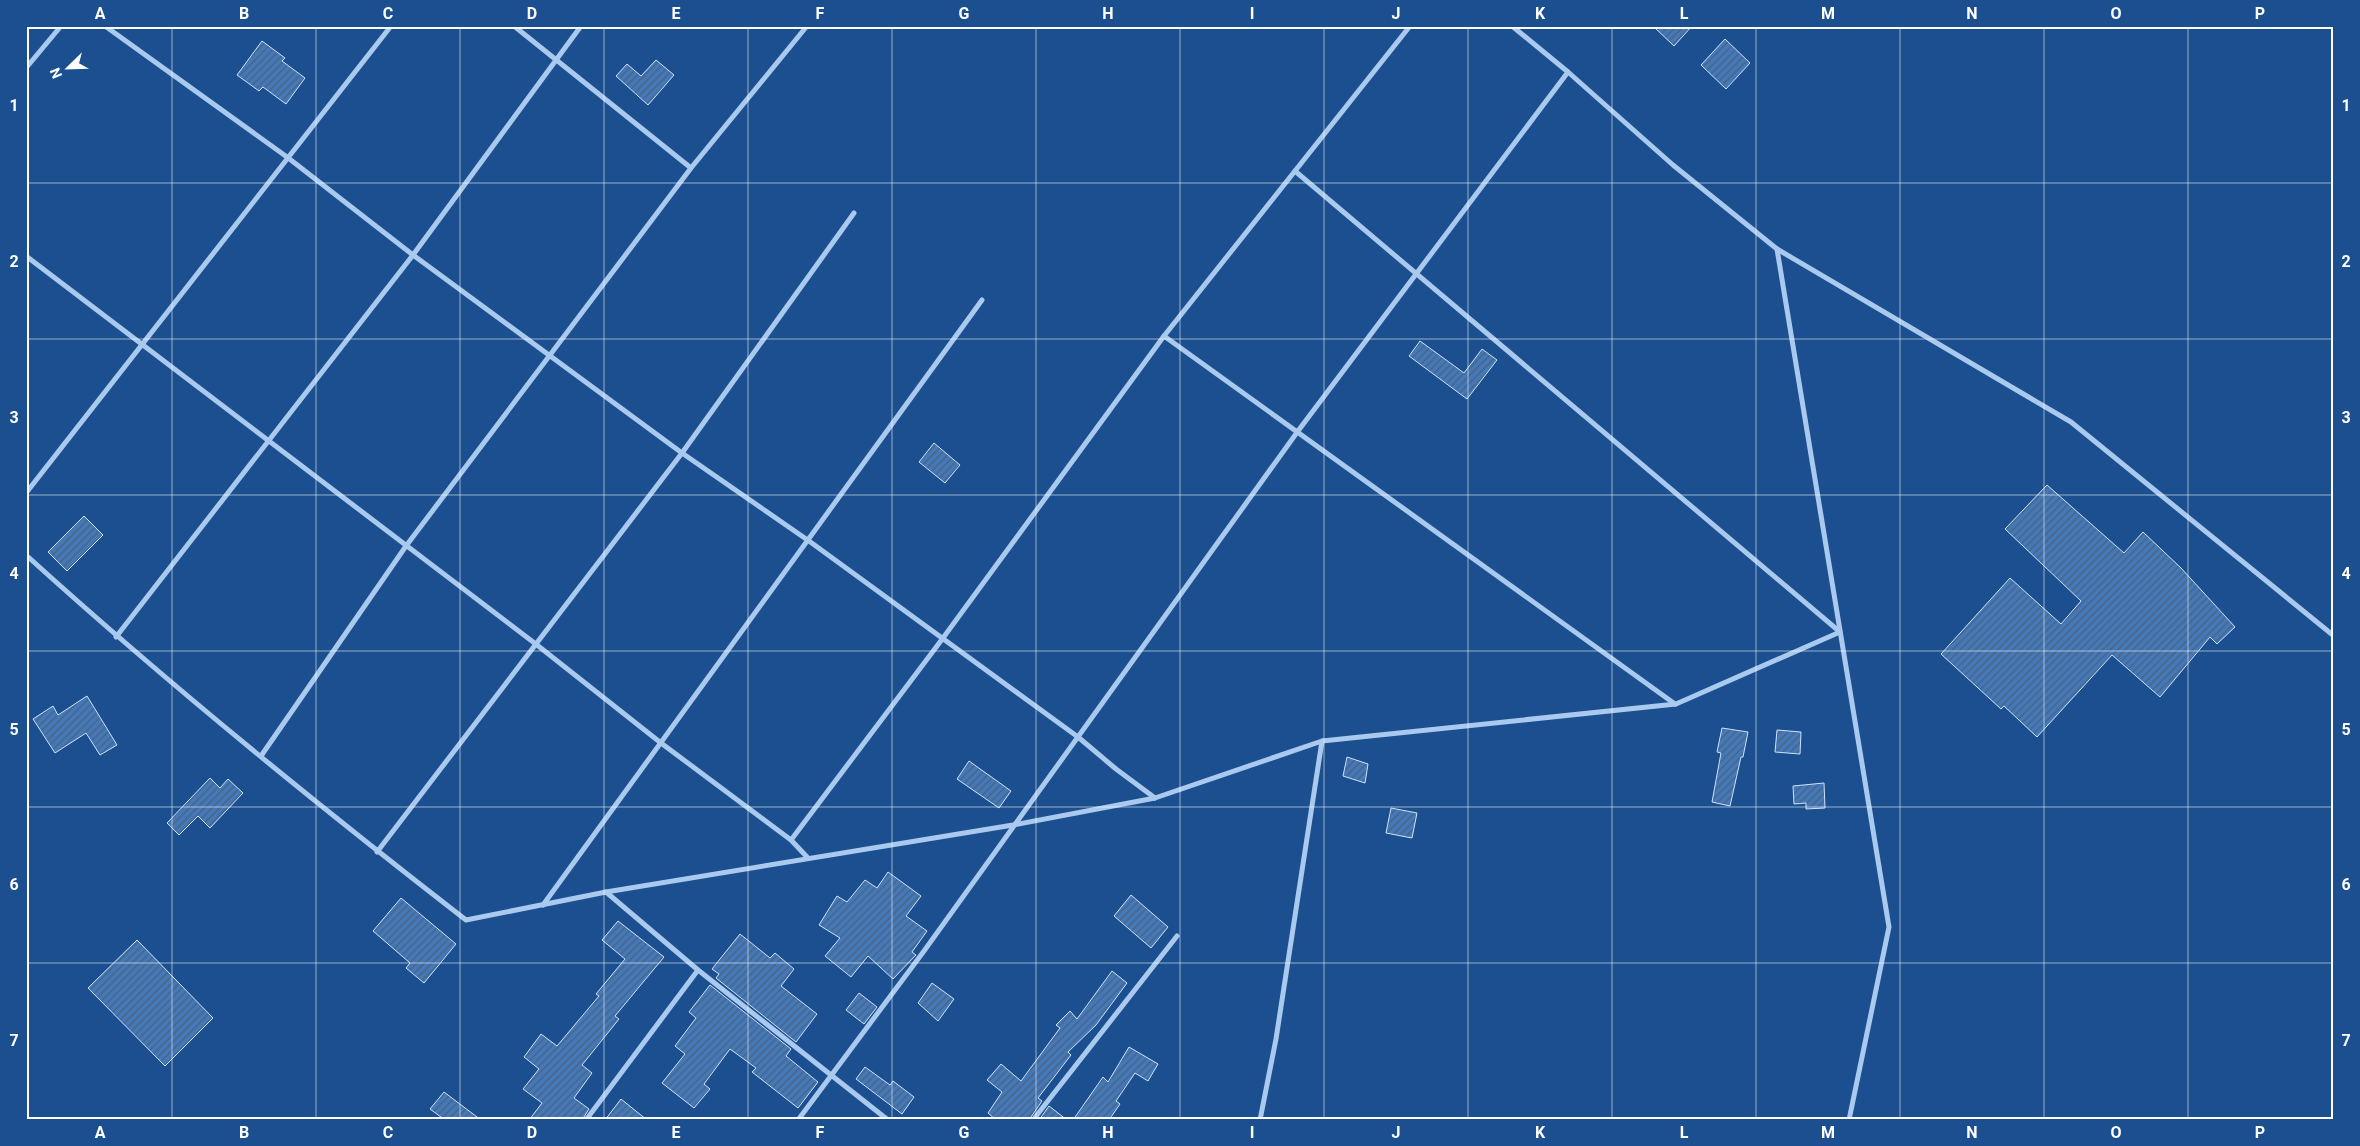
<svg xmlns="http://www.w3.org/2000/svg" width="2360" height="1146" font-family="Roboto,sans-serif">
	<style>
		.building { fill: url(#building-hatch); stroke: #cfe3fa }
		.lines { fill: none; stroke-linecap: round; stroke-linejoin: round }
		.minor { stroke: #a9c9ee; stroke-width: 5 }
		.grid { fill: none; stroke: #fff; stroke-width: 1; stroke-opacity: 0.55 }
		.neatline { fill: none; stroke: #fff; stroke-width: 2 }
		.grid-label { font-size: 16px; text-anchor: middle; font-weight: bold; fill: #fff }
	</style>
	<defs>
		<pattern id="building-hatch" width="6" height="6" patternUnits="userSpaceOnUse" patternTransform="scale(1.25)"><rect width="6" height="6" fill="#4478b7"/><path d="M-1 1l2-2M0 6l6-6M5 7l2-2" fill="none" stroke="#486282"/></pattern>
	</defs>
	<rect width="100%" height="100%" fill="#1b4f8f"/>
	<g class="building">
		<polygon points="1653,26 1692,26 1674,46"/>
		<polygon points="1725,39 1750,63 1726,89 1701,65"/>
		<polygon points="262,41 285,58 282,61 305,78 286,104 263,87 259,91 237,75"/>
		<polygon points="656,60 674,75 648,105 616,76 627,64 641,76"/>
		<polygon points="1420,341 1464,373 1482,349 1497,360 1467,399 1409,356"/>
		<polygon points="934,443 960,465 945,483 919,462"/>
		<polygon points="2047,485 2124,553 2143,532 2181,568 2235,627 2217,644 2210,637 2160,697 2112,655 2037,737 2004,706 2001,709 1941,654 2010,578 2061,624 2081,601 2005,529"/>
		<polygon points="84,516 103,535 67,571 48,552"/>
		<polygon points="87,696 117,745 100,755 86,733 55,753 33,719 53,706 58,715"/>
		<polygon points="1722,728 1748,732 1743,757 1741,757 1730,806 1712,802 1721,753 1717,752"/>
		<polygon points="1777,730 1801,732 1800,754 1775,752"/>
		<polygon points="1347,757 1368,764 1365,783 1343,776"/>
		<polygon points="969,761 1011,791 999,808 957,779"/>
		<polygon points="210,778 220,788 228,779 243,793 210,828 198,816 179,835 167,823"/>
		<polygon points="1824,783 1825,808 1806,809 1806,803 1794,804 1793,786"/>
		<polygon points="1391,808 1417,813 1412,838 1386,833"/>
		<polygon points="888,872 921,896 906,916 927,931 912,952 916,955 893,979 868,956 851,977 825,956 840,938 819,925 837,896 847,902 865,880 877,888"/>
		<polygon points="1131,895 1168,927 1151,948 1114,916"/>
		<polygon points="401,898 456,944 424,983 406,968 410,963 373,931"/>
		<polygon points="618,921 664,957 615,1016 619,1019 582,1065 592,1073 574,1098 589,1109 582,1120 529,1120 542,1103 523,1089 539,1069 524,1057 541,1034 557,1046 599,996 596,994 625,959 602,940"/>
		<polygon points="740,934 770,958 775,953 794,969 781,986 817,1014 796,1042 716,978 719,974 712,969"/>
		<polygon points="137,940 213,1018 165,1066 88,988"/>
		<polygon points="1112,971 1127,983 1096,1025 1068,1052 1071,1055 1038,1098 1042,1101 1029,1120 996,1120 988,1113 1002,1092 987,1080 1001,1064 1021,1081 1060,1028 1056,1025 1070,1011 1077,1019"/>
		<polygon points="932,983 954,999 938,1021 918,1003"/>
		<polygon points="710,985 791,1049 786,1056 818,1082 798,1108 752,1072 756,1068 730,1049 704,1084 710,1089 694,1108 662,1083 685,1054 675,1046 696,1018 689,1012"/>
		<polygon points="859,993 877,1007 864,1024 846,1010"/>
		<polygon points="1129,1047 1158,1064 1148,1081 1135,1073 1116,1101 1120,1104 1109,1120 1073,1120 1103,1077 1108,1082"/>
		<polygon points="865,1067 890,1085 893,1081 914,1097 902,1114 856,1079"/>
		<polygon points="444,1092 481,1120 445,1120 430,1109"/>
		<polygon points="621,1099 647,1120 605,1120"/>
		<polygon points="1049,1106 1067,1120 1039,1120"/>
	</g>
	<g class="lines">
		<g class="minor">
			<polyline points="105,26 287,157 413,255 682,453 809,541 1078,737 1116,769 1155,798"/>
			<polyline points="514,26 691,168"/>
			<polyline points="1512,26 1568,72 1673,165 1777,249 2071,422 2334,636"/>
			<polyline points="26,68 61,26"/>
			<polyline points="1777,249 1889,927 1849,1120"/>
			<polyline points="26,256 537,645 661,743 791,840 808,858"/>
			<polyline points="1164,336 1675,704"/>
			<polyline points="26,493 391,26"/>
			<path d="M26,555C167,683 315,803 466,920L606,892L1013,825L1155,798L1322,741L1676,704L1840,632L1295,171"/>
			<polyline points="116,637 413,255 581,26"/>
			<polyline points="261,756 406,546 691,168 807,26"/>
			<polyline points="791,840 943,638 1164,336 1410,26"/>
			<polyline points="377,852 682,453 854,213"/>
			<polyline points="606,892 698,970 888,1120"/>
			<polyline points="543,905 982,300"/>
			<polyline points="586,1120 698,970"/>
			<polyline points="798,1120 924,951 1298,431 1568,72"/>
			<polyline points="1033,1120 1177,936"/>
			<polyline points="1260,1120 1276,1039 1322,741"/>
		</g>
	</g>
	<path class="grid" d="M172,26V1120M316,26V1120M460,26V1120M604,26V1120M748,26V1120M892,26V1120M1036,26V1120M1180,26V1120M1324,26V1120M1468,26V1120M1612,26V1120M1756,26V1120M1900,26V1120M2044,26V1120M2188,26V1120M26,183H2334M26,339H2334M26,495H2334M26,651H2334M26,807H2334M26,963H2334"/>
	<rect width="2360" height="1146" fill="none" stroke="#1b4f8f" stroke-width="55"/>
	<g transform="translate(68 68) rotate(247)" stroke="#1b4f8f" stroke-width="4" paint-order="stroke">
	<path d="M0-4L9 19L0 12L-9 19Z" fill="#ffffff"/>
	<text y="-8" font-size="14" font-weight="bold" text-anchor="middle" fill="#ffffff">N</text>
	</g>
	<rect x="28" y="28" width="2304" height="1090" class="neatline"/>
	<g class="grid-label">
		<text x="100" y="19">A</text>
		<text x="244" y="19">B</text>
		<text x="388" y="19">C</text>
		<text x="532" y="19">D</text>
		<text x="676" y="19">E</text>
		<text x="820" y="19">F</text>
		<text x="964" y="19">G</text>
		<text x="1108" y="19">H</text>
		<text x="1252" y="19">I</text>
		<text x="1396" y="19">J</text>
		<text x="1540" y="19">K</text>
		<text x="1684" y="19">L</text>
		<text x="1828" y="19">M</text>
		<text x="1972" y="19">N</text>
		<text x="2116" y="19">O</text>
		<text x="2260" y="19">P</text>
		<text x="14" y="111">1</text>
		<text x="2346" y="111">1</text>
		<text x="14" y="267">2</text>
		<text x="2346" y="267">2</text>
		<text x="14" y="423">3</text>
		<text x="2346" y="423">3</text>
		<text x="14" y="579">4</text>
		<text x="2346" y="579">4</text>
		<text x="14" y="735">5</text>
		<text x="2346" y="735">5</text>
		<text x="14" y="890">6</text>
		<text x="2346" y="890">6</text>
		<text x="14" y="1046">7</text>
		<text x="2346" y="1046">7</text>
		<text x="100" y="1138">A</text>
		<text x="244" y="1138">B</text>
		<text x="388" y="1138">C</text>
		<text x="532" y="1138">D</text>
		<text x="676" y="1138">E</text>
		<text x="820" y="1138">F</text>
		<text x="964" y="1138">G</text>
		<text x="1108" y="1138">H</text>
		<text x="1252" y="1138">I</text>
		<text x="1396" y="1138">J</text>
		<text x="1540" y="1138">K</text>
		<text x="1684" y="1138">L</text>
		<text x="1828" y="1138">M</text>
		<text x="1972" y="1138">N</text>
		<text x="2116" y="1138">O</text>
		<text x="2260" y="1138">P</text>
	</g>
</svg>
